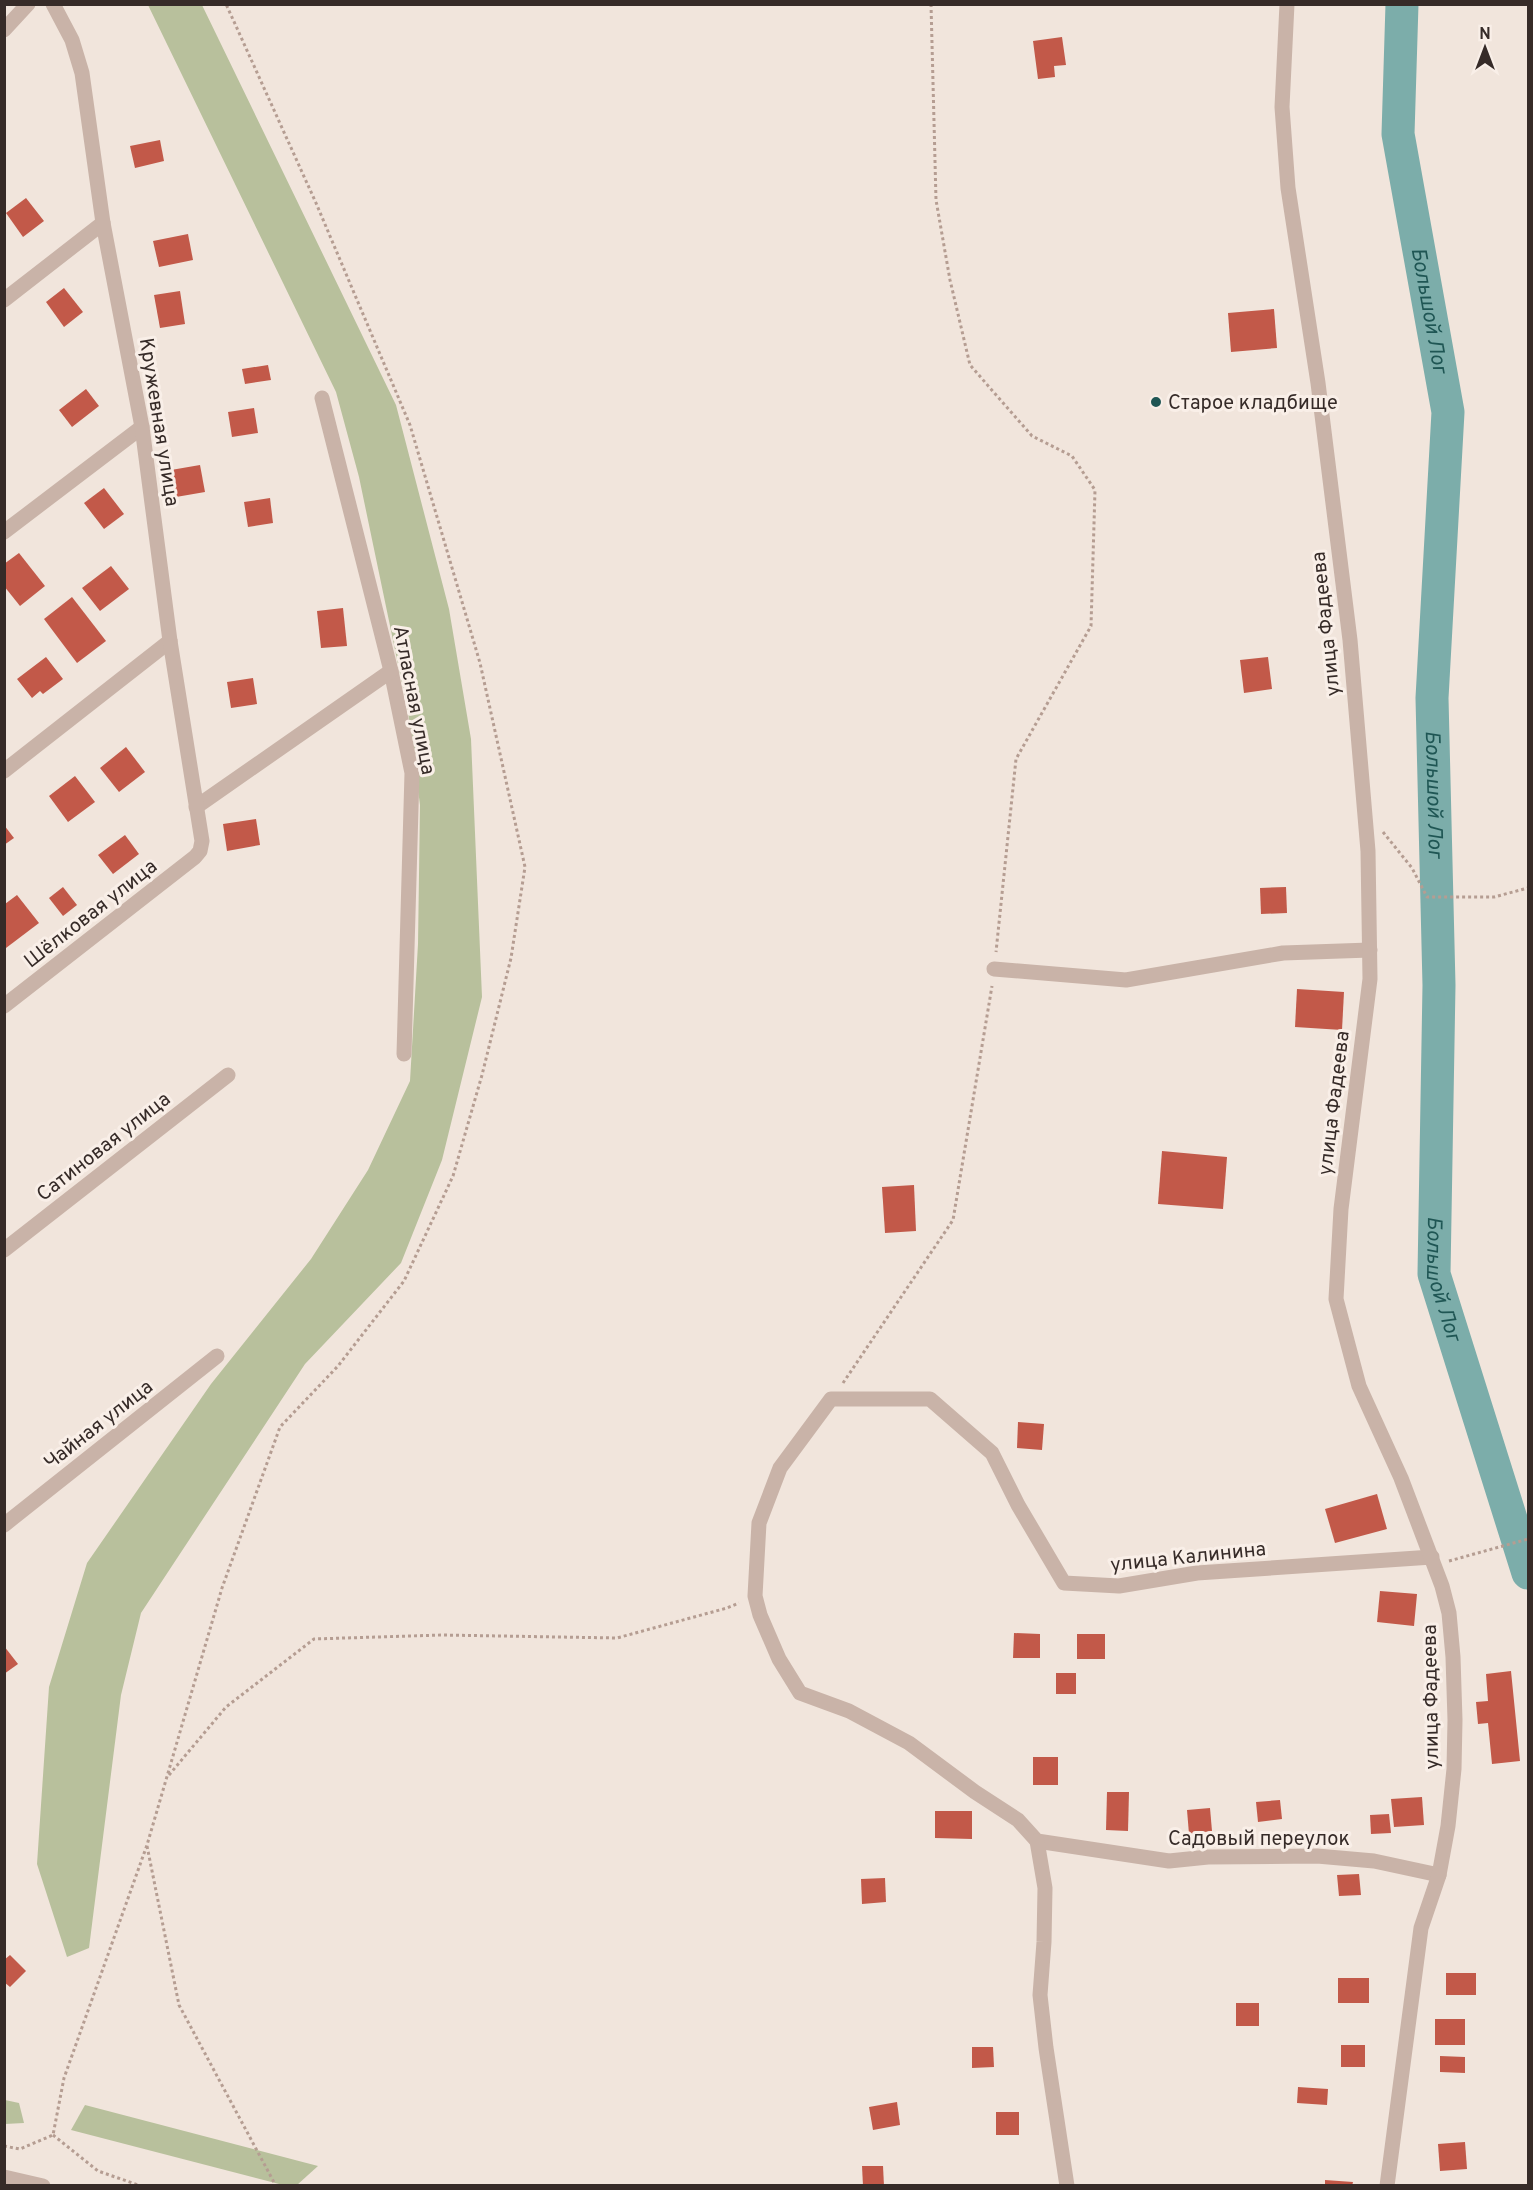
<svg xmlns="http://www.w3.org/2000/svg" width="1533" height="2190" font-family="Overpass,sans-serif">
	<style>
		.green { fill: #b8c09c }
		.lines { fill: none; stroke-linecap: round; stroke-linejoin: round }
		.river { stroke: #7cadaa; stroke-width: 33 }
		.building { fill: #c25949 }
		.path { stroke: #b59d92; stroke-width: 3; stroke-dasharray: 3 3; stroke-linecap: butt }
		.minor { stroke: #c9b3a8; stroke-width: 15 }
		.tertiary { stroke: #c9b3a8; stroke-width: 15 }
		.poi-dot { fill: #1f5654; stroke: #f9efe8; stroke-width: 2 }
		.labels { text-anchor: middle; stroke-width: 6; stroke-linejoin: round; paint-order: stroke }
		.poi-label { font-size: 20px; fill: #362b28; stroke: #f9efe8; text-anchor: start }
		.street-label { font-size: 20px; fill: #362b28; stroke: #f9efe8 }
		.water-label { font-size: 21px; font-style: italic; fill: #1f5654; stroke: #f9efe8 }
	</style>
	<rect width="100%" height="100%" fill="#f1e5dc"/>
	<g class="green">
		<polygon points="148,5 202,5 396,405 449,609 471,739 482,997 442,1160 401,1263 305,1364 141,1613 121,1695 89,1948 67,1957 37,1864 49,1687 87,1563 211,1384 311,1259 368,1170 410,1081 418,944 420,805 408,712 359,477 336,392"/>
		<polygon points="5,2100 19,2103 24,2123 5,2124"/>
		<polygon points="85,2105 318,2166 297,2185 283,2185 71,2130"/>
	</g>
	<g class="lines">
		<path class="river" id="s1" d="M1402,4L1398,134L1448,412L1432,698L1439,985L1434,1274L1528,1573"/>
	</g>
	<g class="building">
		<polygon points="1062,37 1066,65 1054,66 1055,77 1038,79 1033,41"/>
		<polygon points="160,140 164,161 135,168 130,146"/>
		<polygon points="26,198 44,221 23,237 6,213"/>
		<polygon points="188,234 193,260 159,267 153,241"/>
		<polygon points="64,288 83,312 64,327 46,302"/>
		<polygon points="180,291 185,324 160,328 154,295"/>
		<polygon points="1274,309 1277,348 1231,352 1228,313"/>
		<polygon points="268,365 271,380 245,384 242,369"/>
		<polygon points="86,389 99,406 72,427 59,410"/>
		<polygon points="254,408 258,433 232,437 228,412"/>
		<polygon points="200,465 205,492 176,497 171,470"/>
		<polygon points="104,488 124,514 104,529 84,503"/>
		<polygon points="270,498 273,523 248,527 244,502"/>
		<polygon points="19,553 45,586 20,606 4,586 4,564"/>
		<polygon points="111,566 129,589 100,611 82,588"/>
		<polygon points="72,597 106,641 77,663 44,619"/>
		<polygon points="343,608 347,646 321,648 317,611"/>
		<polygon points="46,657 63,679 43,694 40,691 32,698 17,679"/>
		<polygon points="1268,657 1272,689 1244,693 1240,660"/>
		<polygon points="253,678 257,704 231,708 227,682"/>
		<polygon points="126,747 145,772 119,792 100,768"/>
		<polygon points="75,776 95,802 68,822 49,796"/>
		<polygon points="256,819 260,845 227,851 223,824"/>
		<polygon points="4,825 14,838 4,845"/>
		<polygon points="125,835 139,854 113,874 98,855"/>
		<polygon points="63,887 77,905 63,916 49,898"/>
		<polygon points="1286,887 1287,913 1261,914 1260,888"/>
		<polygon points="17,895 39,923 6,948 5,946 5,904"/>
		<polygon points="1297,989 1344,992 1342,1030 1295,1027"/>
		<polygon points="1162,1151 1227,1157 1223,1209 1158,1204"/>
		<polygon points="914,1185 916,1231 885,1233 882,1187"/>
		<polygon points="1018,1422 1044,1424 1042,1450 1017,1448"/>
		<polygon points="1377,1494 1387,1529 1335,1543 1325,1509"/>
		<polygon points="1380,1591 1417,1594 1414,1626 1377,1622"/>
		<polygon points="1014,1633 1040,1634 1040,1658 1013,1658"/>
		<rect x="1077" y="1634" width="28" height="25"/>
		<polygon points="4,1646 18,1664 4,1674"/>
		<polygon points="1511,1671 1520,1761 1492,1764 1488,1723 1478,1724 1476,1702 1488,1701 1486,1674"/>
		<rect x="1056" y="1673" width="20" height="21"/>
		<rect x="1033" y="1757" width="25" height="28"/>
		<polygon points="1107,1792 1129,1792 1128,1831 1106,1830"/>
		<polygon points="1422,1797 1424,1825 1394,1827 1391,1799"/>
		<polygon points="1280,1800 1282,1819 1258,1822 1256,1802"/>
		<polygon points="1210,1808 1212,1831 1189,1834 1187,1810"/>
		<polygon points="935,1811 972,1811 972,1839 935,1838"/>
		<polygon points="1389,1814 1391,1833 1371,1834 1370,1815"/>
		<polygon points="1359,1874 1361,1895 1339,1896 1337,1875"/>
		<polygon points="885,1878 886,1902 862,1904 861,1879"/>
		<polygon points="10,1955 26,1971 10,1987 4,1982 4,1960"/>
		<rect x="1446" y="1973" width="30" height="22"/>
		<rect x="1338" y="1978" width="31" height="25"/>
		<rect x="1236" y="2003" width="23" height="23"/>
		<rect x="1435" y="2019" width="30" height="26"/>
		<rect x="1341" y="2045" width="24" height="22"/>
		<polygon points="972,2047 993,2047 994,2067 972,2068"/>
		<polygon points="1440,2056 1465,2057 1465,2073 1440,2072"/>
		<polygon points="1298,2087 1328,2089 1327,2105 1297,2103"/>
		<polygon points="897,2102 900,2125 873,2130 869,2107"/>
		<rect x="996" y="2112" width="23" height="23"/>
		<polygon points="1465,2142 1467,2169 1440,2171 1438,2144"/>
		<polygon points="862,2166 883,2166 884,2186 863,2186"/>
		<polygon points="1325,2180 1353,2182 1352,2186 1325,2186"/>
	</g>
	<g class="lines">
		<g class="path">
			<polyline points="931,4 936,200 950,280 970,365 1032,436 1072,456 1095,490 1091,626 1016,759 996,952"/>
			<polyline points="1383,832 1412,868 1427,897 1494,897 1528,888"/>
			<polyline points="843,1383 953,1220 992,986"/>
			<polyline points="1449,1561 1528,1539"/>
			<polyline points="169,1775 226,1707 314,1639 442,1635 617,1638 727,1608 739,1603"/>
			<polyline points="147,1846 179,2005 276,2186"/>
			<polyline points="53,2135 98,2171 141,2186"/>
			<polyline points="4,2146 20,2149 53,2135 64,2078 147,1845 222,1588 280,1427 338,1366 404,1281 453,1176 482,1075 511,958 525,867 480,663 410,425 316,203 226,4"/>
		</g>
		<g class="minor">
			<polyline points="4,300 103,223"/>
			<polyline points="322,398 391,671 412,773 404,1054"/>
			<polyline points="4,532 142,427"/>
			<polyline points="4,771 170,641"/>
			<polyline points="196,807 391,671"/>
			<polyline points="994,969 1126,980 1283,953 1370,950"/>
			<polyline points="4,1006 195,857 200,851 202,841 170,641 142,427 103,223 82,73 72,40 53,4"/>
			<polyline points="4,1250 228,1075"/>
			<polyline points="4,1525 217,1356"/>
			<polyline points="1432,1557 1197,1573 1119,1586 1064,1583 1018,1505 992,1453 930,1399 831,1399 780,1468 759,1523 755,1596 760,1615 779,1659 800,1693 849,1711 909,1743 975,1792 1018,1820 1037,1841 1169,1861 1208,1857 1317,1856 1374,1861 1439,1875"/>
			<polyline points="1037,1841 1045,1888 1044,1942 1040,1995 1046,2048 1067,2186"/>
			<polyline points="4,2177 43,2186"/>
		</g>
		<g class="tertiary">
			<polyline points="1287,4 1282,107 1288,188 1318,383 1350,640 1368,851 1370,979 1341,1209 1336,1299 1359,1386 1401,1478 1442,1586 1449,1613 1453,1657 1455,1720 1454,1769 1448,1826 1439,1875 1421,1928 1387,2186"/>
			<polyline points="4,30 28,4"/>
		</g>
	</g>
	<circle class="poi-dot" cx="1156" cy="402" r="6"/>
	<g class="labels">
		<g class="poi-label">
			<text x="1168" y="409">Старое кладбище</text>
		</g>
		<g class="street-label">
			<text transform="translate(160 422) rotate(81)" y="7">Кружевная улица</text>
			<text transform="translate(1325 624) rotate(-96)" y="7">улица Фадеева</text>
			<text transform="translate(415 700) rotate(79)" y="7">Атласная улица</text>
			<text transform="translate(90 913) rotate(-38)" y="7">Шёлковая улица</text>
			<text transform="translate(1333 1103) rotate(-83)" y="7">улица Фадеева</text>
			<text transform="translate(103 1146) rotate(-38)" y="7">Сатиновая улица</text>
			<text transform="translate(98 1424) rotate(-38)" y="7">Чайная улица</text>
			<text transform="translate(1188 1556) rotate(-6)" y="7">улица Калинина</text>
			<text transform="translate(1430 1697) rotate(-91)" y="7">улица Фадеева</text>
			<text x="1259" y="1845">Садовый переулок</text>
		</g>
		<g class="water-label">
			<text dy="7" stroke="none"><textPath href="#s1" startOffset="309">Большой Лог</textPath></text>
			<text dy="7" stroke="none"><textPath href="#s1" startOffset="795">Большой Лог</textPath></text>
			<text dy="7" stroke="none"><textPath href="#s1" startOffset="1281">Большой Лог</textPath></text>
		</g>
	</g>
	<rect width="1533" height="2190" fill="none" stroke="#362b28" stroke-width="12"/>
	<g transform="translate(1485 48)" stroke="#f9efe8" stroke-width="4.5" paint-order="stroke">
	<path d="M0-4.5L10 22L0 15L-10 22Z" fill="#362b28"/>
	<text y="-9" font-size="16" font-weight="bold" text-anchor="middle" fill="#362b28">N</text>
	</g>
</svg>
